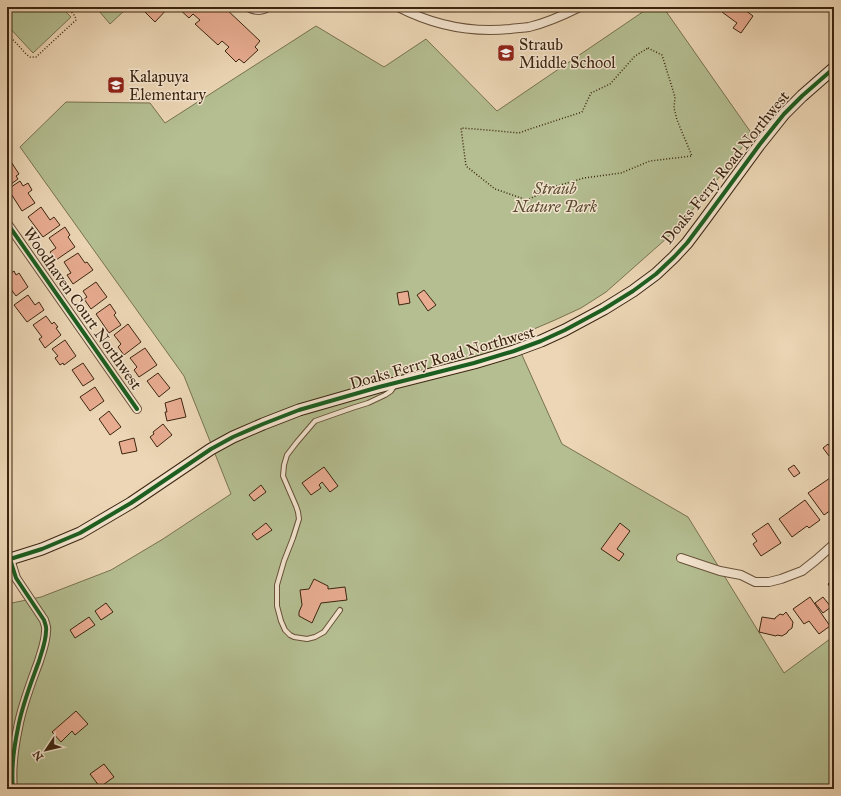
<svg xmlns="http://www.w3.org/2000/svg" width="841" height="796" font-family="'IM FELL Great Primer',serif">
	<style>
		.green { fill: #b4be91; stroke: #787250 }
		.building { fill: #e8ac91; stroke: #3c2510 }
		.lines { fill: none; stroke-linecap: round; stroke-linejoin: round }
		.lane-casing { stroke: #685139; stroke-width: 6 }
		.street-casing { stroke: #685139; stroke-width: 10 }
		.secondary-casing { stroke: #3c2510; stroke-width: 13 }
		.path { stroke: #3c2510; stroke-width: 1.5; stroke-dasharray: 1 2; stroke-linecap: butt }
		.lane { stroke: #f3e4cf; stroke-width: 4 }
		.street { stroke: #f3e4cf; stroke-width: 8 }
		.secondary { stroke: #f3e4cf; stroke-width: 11 }
		.cycleway-casing { stroke: #f3e4cf; stroke-width: 6 }
		.cycleway { stroke: #1b5e20; stroke-width: 4 }
		.labels { text-anchor: middle; stroke-width: 3; stroke-linejoin: round; paint-order: stroke }
		.poi-label { font-size: 16px; fill: #3c2510; stroke: #f3e4cf; text-anchor: start }
		.street-label { font-size: 16px; fill: #3c2510; stroke: #f3e4cf }
		.park-label { font-size: 16px; font-style: italic; fill: #5a4b30; stroke: #f3e4cf }
	</style>
	<rect width="100%" height="100%" fill="#ecd6b5"/>
	<filter id="stains"><feTurbulence type="fractalNoise" baseFrequency=".005" numOctaves="4"/><feColorMatrix values="0 0 0 0 .2 0 0 0 0 .09 0 0 0 0 .02 0 0 0 .5 -.17"/></filter>
	<radialGradient id="worn" r=".72"><stop offset=".6" stop-color="#630" stop-opacity="0"/><stop offset="1" stop-color="#630" stop-opacity=".3"/></radialGradient>
	<g class="green">
		<polygon points="7,7 61,7 71,17 33,53 7,25"/>
		<polygon points="104,7 120,7 124,11 110,24 99,11"/>
		<polygon points="650,7 663,7 752,134 725,170 676,230 606,292 581,308 555,320 534,329 513,335 562,444 688,517 784,673 834,636 834,789 7,789 7,604 41,597 111,570 163,539 231,494 184,376 20,147 66,102 150,103 165,123 316,26 384,67 426,39 497,111"/>
	</g>
	<g class="building">
		<polygon points="140,7 169,7 155,22"/>
		<polygon points="177,7 224,7 260,41 255,47 258,50 244,63 239,59 236,62 225,51 229,47 222,41 218,45 195,24 200,20 193,14 189,18"/>
		<polygon points="726,7 741,7 753,16 741,33 733,28 737,23 722,12"/>
		<polygon points="8,157 19,174 16,176 18,179 7,187 7,158"/>
		<polygon points="20,181 23,186 28,183 32,190 28,193 35,203 22,211 8,189"/>
		<polygon points="41,207 50,220 54,217 60,225 43,237 28,217"/>
		<polygon points="65,227 70,235 68,237 75,247 56,260 50,252 56,248 49,238"/>
		<polygon points="78,253 85,263 87,262 93,270 73,284 67,275 71,273 64,262"/>
		<polygon points="14,271 16,275 19,273 28,287 16,296 7,284 7,276"/>
		<polygon points="96,282 107,297 91,309 84,299 87,297 83,291"/>
		<polygon points="424,290 436,305 428,311 417,295"/>
		<polygon points="408,291 410,303 399,305 397,293"/>
		<polygon points="28,295 35,305 39,302 44,310 27,322 14,305"/>
		<polygon points="110,304 116,313 114,315 121,325 109,333 96,314"/>
		<polygon points="46,316 52,324 54,322 58,327 56,328 61,335 45,348 39,339 42,337 33,325"/>
		<polygon points="128,324 141,342 124,355 118,347 121,344 114,335"/>
		<polygon points="65,340 76,356 64,365 63,363 60,365 55,358 58,356 52,349"/>
		<polygon points="145,348 157,365 139,377 134,370 137,367 130,358"/>
		<polygon points="83,363 94,379 83,386 72,370"/>
		<polygon points="158,373 170,388 159,397 147,381"/>
		<polygon points="95,387 104,401 90,411 80,397"/>
		<polygon points="181,398 186,417 167,421 165,412 167,412 165,403"/>
		<polygon points="109,411 121,427 110,435 99,419"/>
		<polygon points="163,424 172,435 157,447 150,437 154,434 153,432"/>
		<polygon points="134,438 137,451 122,454 119,442"/>
		<polygon points="828,444 834,452 829,456 823,448"/>
		<polygon points="794,465 800,473 794,477 788,469"/>
		<polygon points="324,467 338,486 330,492 322,482 319,485 321,488 311,495 302,483"/>
		<polygon points="830,478 833,482 834,482 834,508 824,515 808,493"/>
		<polygon points="261,485 266,492 254,501 249,495"/>
		<polygon points="805,500 820,520 809,528 807,526 792,537 779,519"/>
		<polygon points="266,523 272,530 257,540 252,534"/>
		<polygon points="620,523 630,531 617,549 624,554 619,561 601,549"/>
		<polygon points="768,523 781,543 761,556 753,544 757,541 752,534"/>
		<polygon points="314,579 328,586 328,589 345,587 347,600 321,603 312,623 299,616 299,612 302,605 300,590 309,589"/>
		<polygon points="834,579 834,593 828,584"/>
		<polygon points="810,597 830,626 819,634 809,621 804,624 793,609"/>
		<polygon points="823,597 831,607 823,613 815,603"/>
		<polygon points="106,603 113,612 101,620 95,611"/>
		<polygon points="786,612 793,622 792,628 788,631 787,633 782,636 777,635 776,636 759,632 762,617 775,619 775,618 780,614 783,615"/>
		<polygon points="89,617 95,625 75,638 70,630"/>
		<polygon points="76,711 88,724 75,735 72,731 61,742 52,732"/>
		<polygon points="104,764 114,777 100,787 90,774"/>
	</g>
	<g class="lines">
		<defs>
			<g id="lane">
				<path d="M245,7C253,13 263,14 271,7"/>
				<polyline points="340,610 324,632 315,637 307,639 294,637 290,635 285,630 281,621 277,606 277,585 284,561 293,538 299,519 298,512 296,506 283,476 284,465 287,455 297,442 315,421 352,408 368,403 385,395 391,391 395,385"/>
			</g>
			<g id="street">
				<path d="M398,7C433,25 471,33 510,29C516,28 523,28 529,27C546,23 564,15 580,7"/>
				<polyline points="7,223 137,409"/>
				<polyline points="681,558 720,571 741,575 755,582 769,582 781,579 802,571 816,560 834,544"/>
				<path d="M10,559L16,578L44,620C45,624 47,627 46,631C46,641 42,651 39,661C31,683 22,705 18,728C14,747 11,770 13,789"/>
			</g>
			<polyline id="secondary" points="7,560 42,549 80,533 131,503 211,449 233,437 263,424 299,410 379,387 474,363 514,351 541,341 565,330 604,309 633,291 656,274 674,257 687,243 705,219 760,144 784,114 802,96 834,68"/>
		</defs>
		<use href="#lane" class="lane-casing"/>
		<use href="#street" class="street-casing"/>
		<use href="#secondary" class="secondary-casing"/>
		<g class="path">
			<polyline points="7,33 26,54 30,57 36,57 76,20 75,16 67,7"/>
			<polygon points="648,48 662,55 675,97 674,108 677,120 692,156 650,161 621,173 584,178 557,186 527,200 495,189 466,166 461,128 488,130 519,133 527,130 582,112 591,93 610,84 635,56"/>
		</g>
		<use href="#lane" class="lane"/>
		<use href="#street" class="street"/>
		<use href="#secondary" class="secondary"/>
		<defs>
			<g id="cycleway">
				<polyline points="7,223 137,409"/>
				<path d="M10,559L16,578L44,620C45,624 47,627 46,631C46,641 42,651 39,661C31,683 22,705 18,728C14,747 11,770 13,789"/>
				<polyline points="7,560 42,549 80,533 131,503 211,449 233,437 263,424 299,410 379,387 474,363 514,351 541,341 565,330 604,309 633,291 656,274 674,257 687,243 705,219 760,144 784,114 802,96 834,68"/>
			</g>
		</defs>
		<use href="#cycleway" class="cycleway-casing"/>
		<use href="#cycleway" class="cycleway"/>
	</g>
	<defs>
		<symbol id="school-square" viewBox="-11 -11 22 22"><rect x="-9" y="-9" width="18" height="18" rx="4" fill="#8f2418" stroke="#f3e4cf"/><path d="M0-5L7-2L0 1L-7-2ZM-4 1L0 2.5L4 1V4Q0 6-4 4Z" fill="#fff"/></symbol>
	</defs>
	<g fill-rule="evenodd">
		<use href="#school-square" x="496" y="43" width="20" height="20"/>
		<use href="#school-square" x="106" y="75" width="20" height="20"/>
	</g>
	<g class="labels">
		<g class="poi-label">
			<text x="519" y="50">Straub<tspan x="519" dy="18">Middle School</tspan></text>
			<text x="129" y="82">Kalapuya<tspan x="129" dy="18">Elementary</tspan></text>
		</g>
		<g class="street-label">
			<text transform="translate(725 167) rotate(-51)" y="6">Doaks Ferry Road Northwest</text>
			<text transform="translate(83 308) rotate(55)" y="6">Woodhaven Court Northwest</text>
			<text transform="translate(442 357) rotate(-16)" y="6">Doaks Ferry Road Northwest</text>
		</g>
		<g class="park-label">
			<text x="555" y="194">Straub<tspan x="555" dy="18">Nature Park</tspan></text>
		</g>
	</g>
	<rect width="841" height="796" fill="none" stroke="#ecd6b5" stroke-width="24"/>
	<rect x="8" y="8" width="825" height="780" fill="none" stroke="#3c2510" stroke-width="2"/>
	<rect x="12" y="12" width="817" height="772" fill="none" stroke="#3c2510"/>
	<g transform="translate(46 750) rotate(235)" stroke="#f3e4cf" stroke-width="3" paint-order="stroke">
	<path d="M0-3L7 15L0 10L-7 15Z" fill="#3c2510"/>
	<text y="-6" font-size="11" font-weight="bold" text-anchor="middle" fill="#3c2510">N</text>
	</g>
	<rect width="100%" height="100%" filter="url(#stains)"/>
	<rect width="100%" height="100%" fill="url(#worn)"/>
</svg>
